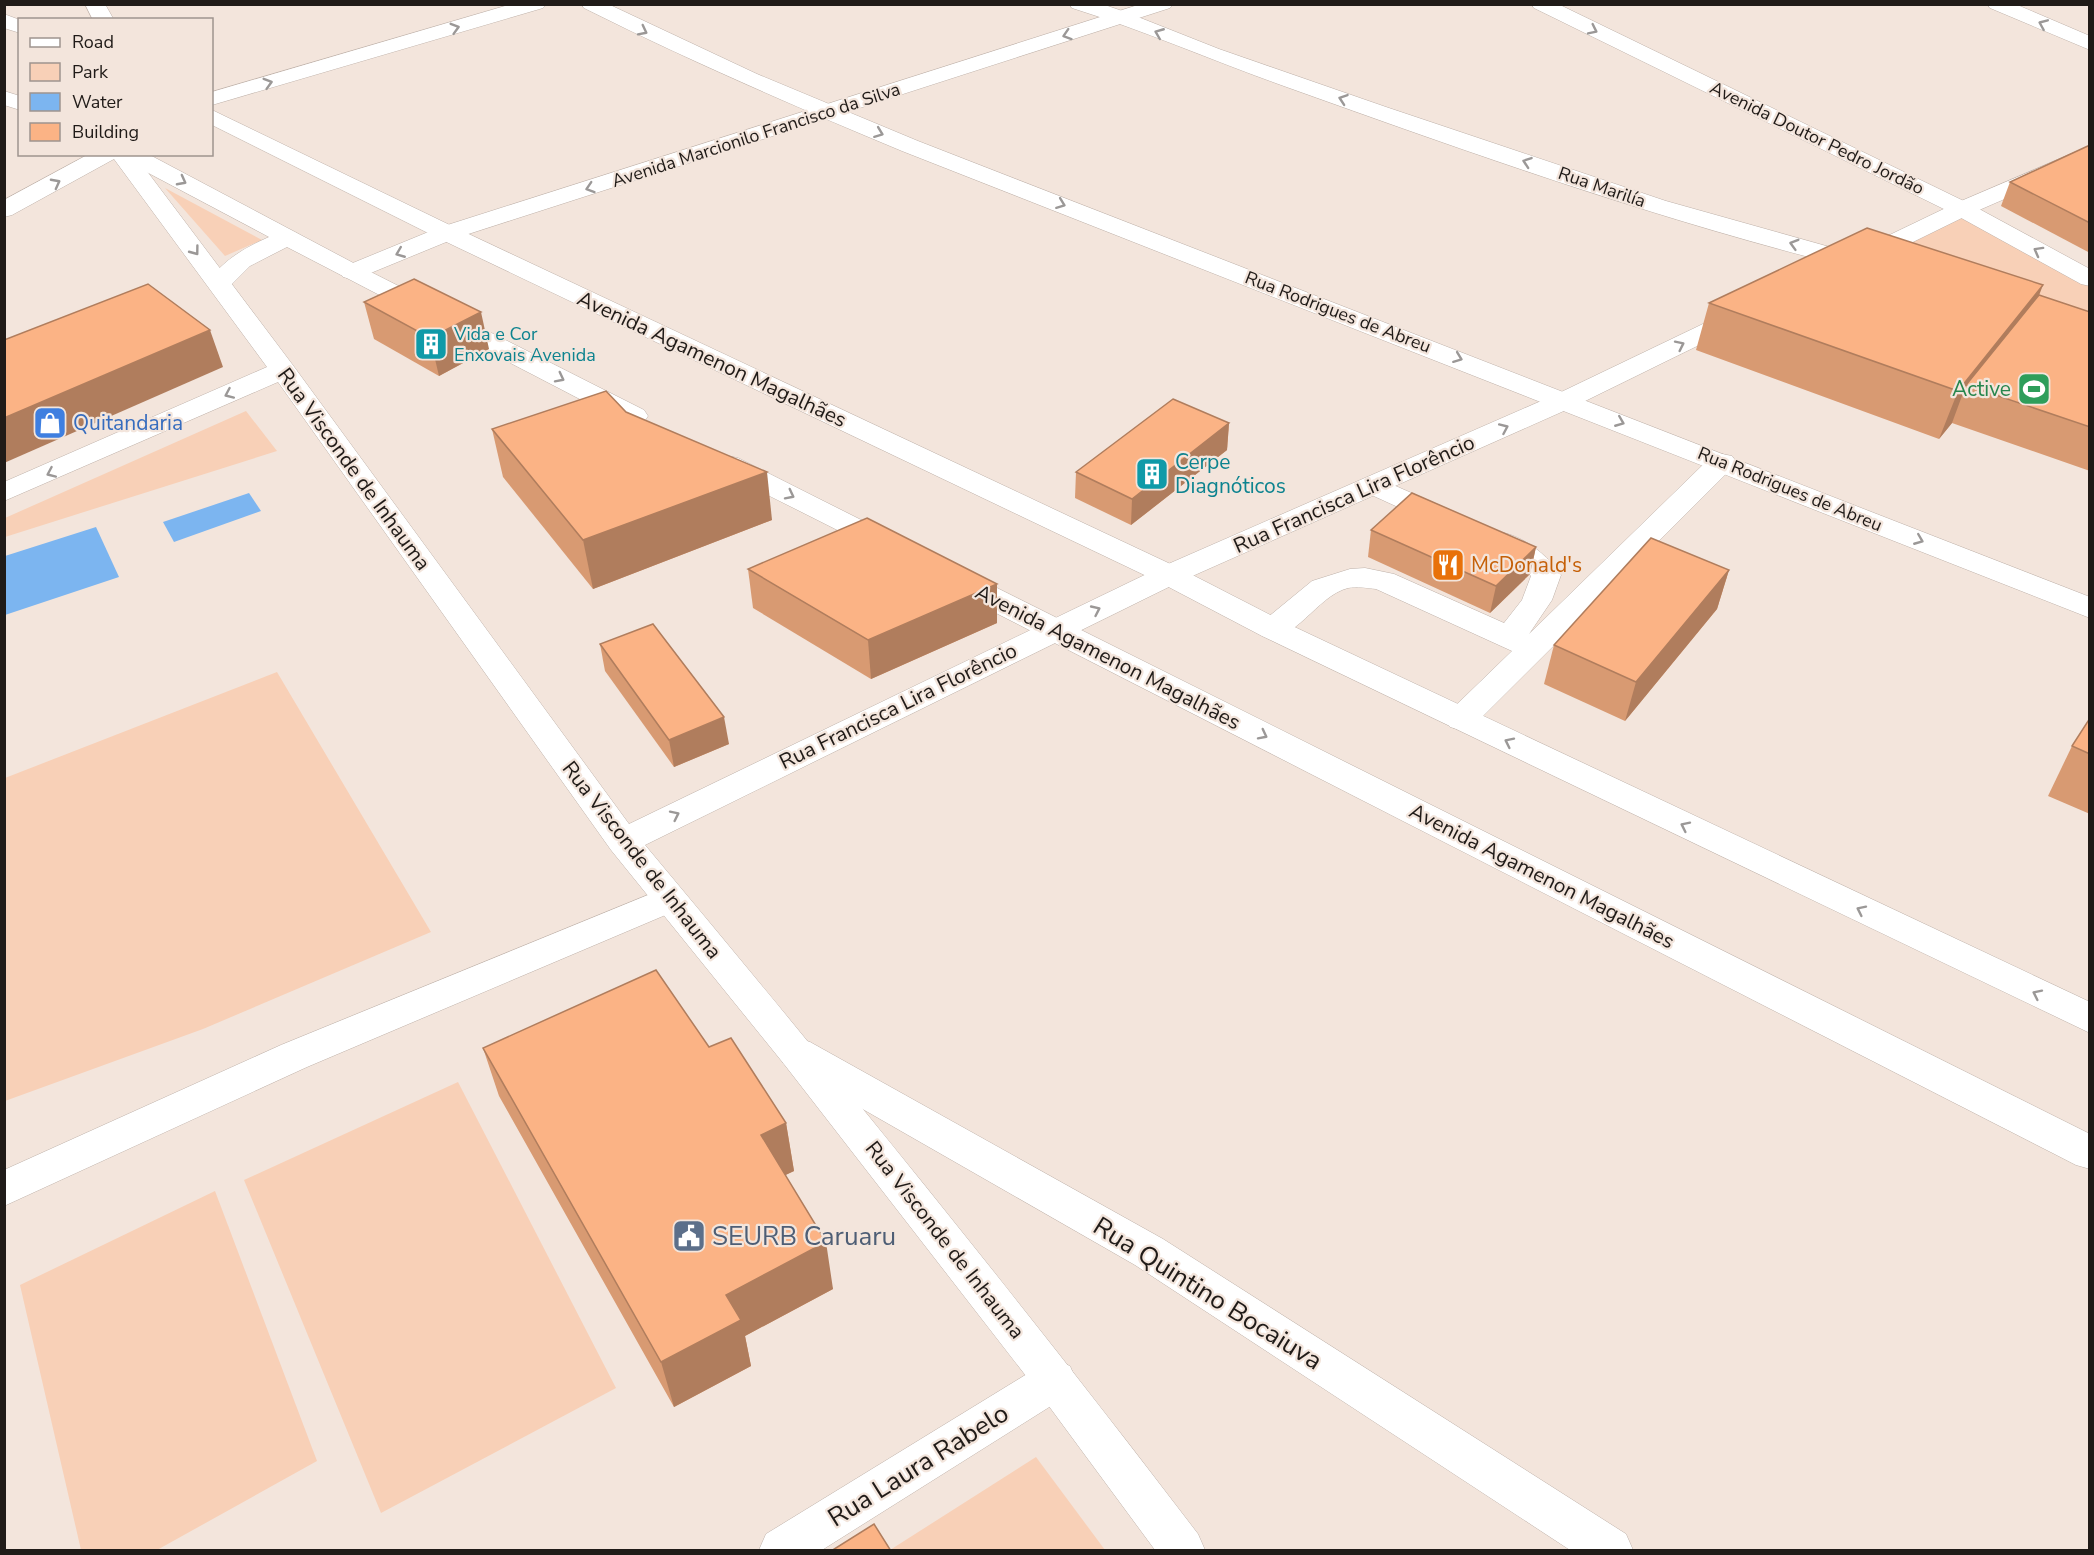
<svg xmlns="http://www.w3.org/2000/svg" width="2094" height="1555" font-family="'Nunito Sans',sans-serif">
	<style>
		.green { fill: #f8d0b7 }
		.water { fill: #7cb5f0 }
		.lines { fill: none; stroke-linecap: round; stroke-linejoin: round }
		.service-casing { stroke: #beb1a9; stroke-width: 1 }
		.minor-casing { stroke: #beb1a9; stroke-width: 1 }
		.tertiary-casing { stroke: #beb1a9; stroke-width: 1 }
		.primary-casing { stroke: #beb1a9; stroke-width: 1 }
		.service { fill: #fff; fill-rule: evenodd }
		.minor { fill: #fff; fill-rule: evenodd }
		.tertiary { fill: #fff; fill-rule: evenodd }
		.primary { fill: #fff; fill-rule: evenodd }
		.wall { fill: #d89a72 }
		.shaded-wall { fill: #b07d5d }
		.building { fill: #fbb385; stroke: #b07d5d; stroke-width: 1.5 }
		.oneway { stroke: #9b9897 }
		.labels { text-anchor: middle; stroke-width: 4.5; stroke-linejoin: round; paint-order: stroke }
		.far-street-label { font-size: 18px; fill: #201b18; stroke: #f3e5dc }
		.far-culture-label { font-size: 18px; fill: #0d838f; stroke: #f3e5dc; text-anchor: start }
		.street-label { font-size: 21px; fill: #201b18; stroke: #f3e5dc }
		.leisure-label { font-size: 21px; fill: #27864d; stroke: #f3e5dc; text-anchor: end }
		.shop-label { font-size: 21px; fill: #366cbe; stroke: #f3e5dc; text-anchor: start }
		.culture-label { font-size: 21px; fill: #0d838f; stroke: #f3e5dc; text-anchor: start }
		.food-label { font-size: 21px; fill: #c56008; stroke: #f3e5dc; text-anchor: start }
		.near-service-label { font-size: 26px; fill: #4e5e75; stroke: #f3e5dc; text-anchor: start }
		.near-street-label { font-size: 26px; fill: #201b18; stroke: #f3e5dc }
	</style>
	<rect width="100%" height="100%" fill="#f3e5dc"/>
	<g class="green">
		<polygon points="165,188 262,240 225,256"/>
		<polygon points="1963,214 2089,283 2089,333 1860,261"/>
		<polygon points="246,411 277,451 5,537 5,518"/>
		<polygon points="277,672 431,932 203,1029 5,1101 5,778"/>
		<polygon points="458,1082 616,1388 381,1513 244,1180"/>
		<polygon points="215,1191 317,1461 157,1550 81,1550 20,1285"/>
		<polygon points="1036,1457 1105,1550 890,1550"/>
	</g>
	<g class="water">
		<polygon points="249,493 261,511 174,542 163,522"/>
		<polygon points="96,527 119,577 5,615 5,556"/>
	</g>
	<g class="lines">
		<defs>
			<g id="service">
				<path d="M1722,454L1732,456L1736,462L1732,468L1472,727L1461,730L1450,727L1445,719L1450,711L1512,651L1376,589C1367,588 1357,586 1348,588C1316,596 1295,645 1262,636L1258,629L1262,622L1312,581L1350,569L1365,568L1394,574L1504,623L1522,600L1531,576C1516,561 1487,553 1477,539L1482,533C1510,525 1546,552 1561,575L1552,600L1529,634L1712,456Z"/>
				<polygon points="1375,477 1455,512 1459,518 1455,524 1445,527 1435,524 1365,492 1361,486 1365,480"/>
				<polygon points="670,886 682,890 687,899 682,908 307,1067 4,1206 4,1170 281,1045"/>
			</g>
			<g id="minor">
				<polygon points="85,4 105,4 114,20 93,20"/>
				<polygon points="512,4 546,4 543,8 212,105 212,92"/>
				<path d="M581,4H608L757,74L918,141L2090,597V618L902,151C794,106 688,60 584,8Z"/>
				<path d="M1069,4H1102L1128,13L1219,49L1386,107L1666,201L1869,258L1872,263L1869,268L1860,270C1663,222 1471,153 1281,85C1211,60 1143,30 1072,8Z"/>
				<polygon points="1531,4 1558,4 1970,204 2090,269 2090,286 2081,284 1954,214 1534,8"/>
				<polygon points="1987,4 2015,4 2090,36 2090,50 1990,8"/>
				<polygon points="797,1038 810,1042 1163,1239 1626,1534 1633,1550 1570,1550 1135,1265 784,1064 778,1053 784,1042"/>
				<polygon points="1055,1360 1070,1366 1076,1380 1070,1394 822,1550 759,1550 766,1534 1040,1366"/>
			</g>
			<g id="tertiary">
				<polygon points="1141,4 1173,4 1170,8 456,238 361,277 352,279 343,277 340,272 343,267 438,228"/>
				<polygon points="2090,146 2090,162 1970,214 1868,264 1859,266 1850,264 1847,259 1850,254 1954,204"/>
				<path d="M89,154H134L292,364L629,824L1159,568L1557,394L1730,311L1739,308L1748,311L1752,316L1748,321L1575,406L1179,582L645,845C834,1071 1020,1300 1198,1534L1205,1550H1155L1040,1394L784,1064L611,850L278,382L4,501V482L267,367L114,159L12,215L4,217V200Z"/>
			</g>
			<g id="primary">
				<polygon points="4,14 20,20 20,33 4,28"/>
				<polygon points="4,91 20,96 20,110 4,105"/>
				<polygon points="212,110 456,228 1179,568 1284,622 2090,1002 2090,1033 1262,636 1159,582 438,238 212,125"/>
				<path d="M119,154H148L361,267L644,410L648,416L644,422L634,424L624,422L287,247L250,266L228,288L219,290L210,288L207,283C222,261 244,248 269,237L122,159Z"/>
				<polygon points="728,456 738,458 901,540 906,546 901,552 891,555 881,552 718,470 714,464 718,458"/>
				<polygon points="958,572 969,574 2090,1134 2090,1169 2076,1165 947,588 943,581 947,574"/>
			</g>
		</defs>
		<use href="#service" class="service-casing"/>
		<use href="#minor" class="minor-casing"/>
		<use href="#tertiary" class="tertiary-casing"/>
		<use href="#primary" class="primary-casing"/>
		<use href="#service" class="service"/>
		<use href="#minor" class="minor"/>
		<use href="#tertiary" class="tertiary"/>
		<use href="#primary" class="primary"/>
	</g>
	<g class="wall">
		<polygon points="2090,145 2090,253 2001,206 2010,182"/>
		<polygon points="2039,295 2090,312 2090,471 1952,423 1939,439 1696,350 1709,303"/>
		<polygon points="364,302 489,349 439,376 374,339"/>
		<polygon points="626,412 772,520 593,589 503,477 492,429"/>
		<polygon points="1229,423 1227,450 1131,525 1075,498 1076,472"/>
		<polygon points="1371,530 1536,547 1530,574 1490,613 1368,557"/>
		<polygon points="748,569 997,584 997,623 871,679 753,608"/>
		<polygon points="1729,570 1717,609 1625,721 1544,684 1554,645"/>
		<polygon points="600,644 729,744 674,767 605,671"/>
		<polygon points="2090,718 2090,814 2048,796 2072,746"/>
		<polygon points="709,1047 786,1123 794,1171 785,1175 833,1289 745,1336 751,1366 674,1407 499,1096 483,1048"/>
	</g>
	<g class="shaded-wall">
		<polygon points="2043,285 2025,332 1966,385 1952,423 1939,439 1958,391"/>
		<polygon points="481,312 489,349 439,376 430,338"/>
		<polygon points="210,330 223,367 4,463 4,418"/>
		<polygon points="1229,423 1227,450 1131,525 1132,499"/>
		<polygon points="767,472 772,520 593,589 583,540"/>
		<polygon points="1536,547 1530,574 1490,613 1496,586"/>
		<polygon points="1729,570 1717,609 1625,721 1636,682"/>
		<polygon points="997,584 997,623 871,679 868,640"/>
		<polygon points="724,717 729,744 674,767 669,740"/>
		<polygon points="786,1123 794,1171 769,1183 761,1135"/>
		<polygon points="826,1242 833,1289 745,1336 751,1366 674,1407 661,1362 726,1295"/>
	</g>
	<g class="building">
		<polygon points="2090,145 2090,223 2010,182"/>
		<polygon points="1867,228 2043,285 1958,391 1709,303"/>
		<polygon points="414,279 481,312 430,338 364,302"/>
		<polygon points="148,284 210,330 4,418 4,340"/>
		<polygon points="2039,295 2090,312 2090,427 1966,385"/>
		<polygon points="606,391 626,412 767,472 583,540 492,429"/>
		<polygon points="1173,399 1229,423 1132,499 1076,472"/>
		<polygon points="1412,493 1536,547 1496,586 1371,530"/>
		<polygon points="867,518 997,584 868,640 748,569"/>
		<polygon points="1651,538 1729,570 1636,682 1554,645"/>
		<polygon points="653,624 724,717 669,740 600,644"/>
		<polygon points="2090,718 2090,754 2072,746"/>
		<polygon points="656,970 709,1047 731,1038 786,1123 761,1135 826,1242 726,1295 741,1320 661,1362 483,1048"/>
		<polygon points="874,1524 891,1551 831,1551"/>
	</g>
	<defs><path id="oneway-chevron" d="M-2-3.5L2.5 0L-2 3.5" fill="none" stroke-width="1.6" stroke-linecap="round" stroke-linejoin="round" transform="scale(1.5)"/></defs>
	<g class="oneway">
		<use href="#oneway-chevron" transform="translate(2043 24) rotate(-157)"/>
		<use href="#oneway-chevron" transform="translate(455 28) rotate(-16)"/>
		<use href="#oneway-chevron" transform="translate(1593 30) rotate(26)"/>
		<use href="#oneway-chevron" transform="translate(643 31) rotate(27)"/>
		<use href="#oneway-chevron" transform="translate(1159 33) rotate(-158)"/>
		<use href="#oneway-chevron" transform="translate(1067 35) rotate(162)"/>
		<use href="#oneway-chevron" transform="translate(268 83) rotate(-16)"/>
		<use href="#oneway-chevron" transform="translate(1343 99) rotate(-161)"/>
		<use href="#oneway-chevron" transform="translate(879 133) rotate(21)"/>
		<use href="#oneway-chevron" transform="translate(1527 162) rotate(-161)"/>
		<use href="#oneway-chevron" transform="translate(182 181) rotate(28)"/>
		<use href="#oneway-chevron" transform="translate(56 183) rotate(-28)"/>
		<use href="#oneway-chevron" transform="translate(590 188) rotate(162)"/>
		<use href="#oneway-chevron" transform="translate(1061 204) rotate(21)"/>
		<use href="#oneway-chevron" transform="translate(1794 244) rotate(-164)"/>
		<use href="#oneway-chevron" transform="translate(195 251) rotate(53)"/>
		<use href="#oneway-chevron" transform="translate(2038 251) rotate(-151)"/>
		<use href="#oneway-chevron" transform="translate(400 253) rotate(158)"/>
		<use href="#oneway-chevron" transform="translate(1680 345) rotate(-26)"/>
		<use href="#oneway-chevron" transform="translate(1458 358) rotate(21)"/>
		<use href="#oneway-chevron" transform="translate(560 378) rotate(27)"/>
		<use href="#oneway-chevron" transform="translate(229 394) rotate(156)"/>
		<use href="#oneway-chevron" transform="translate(1620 422) rotate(22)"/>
		<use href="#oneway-chevron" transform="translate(1504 428) rotate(-24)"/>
		<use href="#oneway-chevron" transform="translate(51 473) rotate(156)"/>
		<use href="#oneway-chevron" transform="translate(790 495) rotate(27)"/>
		<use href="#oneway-chevron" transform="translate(1919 540) rotate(22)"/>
		<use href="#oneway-chevron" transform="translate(1096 610) rotate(-25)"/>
		<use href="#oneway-chevron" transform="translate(1263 735) rotate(27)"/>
		<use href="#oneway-chevron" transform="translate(1509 742) rotate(-154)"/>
		<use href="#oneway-chevron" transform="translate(675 815) rotate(-26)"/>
		<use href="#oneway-chevron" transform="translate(1685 826) rotate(-154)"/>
		<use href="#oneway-chevron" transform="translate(1861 910) rotate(-154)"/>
		<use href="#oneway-chevron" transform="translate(2037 994) rotate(-154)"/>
	</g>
	<defs>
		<symbol id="building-square" viewBox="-11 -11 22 22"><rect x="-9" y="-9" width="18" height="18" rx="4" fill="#0f9aa8" stroke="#f3e5dc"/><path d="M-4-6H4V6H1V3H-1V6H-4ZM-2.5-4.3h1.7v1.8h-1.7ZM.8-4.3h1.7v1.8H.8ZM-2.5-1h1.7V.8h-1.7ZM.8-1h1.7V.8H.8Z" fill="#fff"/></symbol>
		<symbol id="stadium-square" viewBox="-11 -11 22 22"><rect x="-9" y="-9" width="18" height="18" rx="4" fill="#2e9e5b" stroke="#f3e5dc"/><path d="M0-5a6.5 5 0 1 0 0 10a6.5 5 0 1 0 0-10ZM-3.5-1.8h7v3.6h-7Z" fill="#fff"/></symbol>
		<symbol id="shop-square" viewBox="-11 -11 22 22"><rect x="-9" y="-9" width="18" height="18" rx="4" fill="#3f7fe0" stroke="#f3e5dc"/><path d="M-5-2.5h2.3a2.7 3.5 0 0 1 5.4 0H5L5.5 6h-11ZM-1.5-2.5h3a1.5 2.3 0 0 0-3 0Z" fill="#fff"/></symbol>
		<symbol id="restaurant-square" viewBox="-11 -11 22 22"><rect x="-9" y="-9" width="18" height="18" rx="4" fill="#e8710a" stroke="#f3e5dc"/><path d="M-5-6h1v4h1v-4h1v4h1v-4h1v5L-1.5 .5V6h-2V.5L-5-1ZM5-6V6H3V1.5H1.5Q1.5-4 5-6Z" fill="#fff"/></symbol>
		<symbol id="civic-square" viewBox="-11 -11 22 22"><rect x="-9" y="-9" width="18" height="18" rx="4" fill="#5c6f8a" stroke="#f3e5dc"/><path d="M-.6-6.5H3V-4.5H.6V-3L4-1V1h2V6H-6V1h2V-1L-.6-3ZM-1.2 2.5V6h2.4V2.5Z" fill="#fff"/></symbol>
	</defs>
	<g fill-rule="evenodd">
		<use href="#building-square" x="412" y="325" width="38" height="38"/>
		<use href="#stadium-square" x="2015" y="370" width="38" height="38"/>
		<use href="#shop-square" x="31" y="404" width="38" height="38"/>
		<use href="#building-square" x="1133" y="455" width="38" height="38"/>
		<use href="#restaurant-square" x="1429" y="546" width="38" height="38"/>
		<use href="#civic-square" x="670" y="1217" width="38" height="38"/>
	</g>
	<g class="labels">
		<g class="far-street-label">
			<text transform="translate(756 135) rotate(-18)" y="6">Avenida Marcionilo Francisco da Silva</text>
			<text transform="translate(1817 138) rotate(26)" y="6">Avenida Doutor Pedro Jordão</text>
			<text transform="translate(1602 187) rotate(19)" y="6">Rua Marilía</text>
			<text transform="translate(1338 312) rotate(21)" y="6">Rua Rodrigues de Abreu</text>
			<text transform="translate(1790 489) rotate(22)" y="6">Rua Rodrigues de Abreu</text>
		</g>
		<g class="far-culture-label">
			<text x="454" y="340">Vida e Cor<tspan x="454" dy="21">Enxovais Avenida</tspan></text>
		</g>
		<g class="street-label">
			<text transform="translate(712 359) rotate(25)" y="7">Avenida Agamenon Magalhães</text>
			<text transform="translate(354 469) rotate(54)" y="7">Rua Visconde de Inhauma</text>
			<text transform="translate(1354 494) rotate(-24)" y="7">Rua Francisca Lira Florêncio</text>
			<text transform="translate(1108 657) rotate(27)" y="7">Avenida Agamenon Magalhães</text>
			<text transform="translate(898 706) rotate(-26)" y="7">Rua Francisca Lira Florêncio</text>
			<text transform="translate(642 860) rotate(52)" y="7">Rua Visconde de Inhauma</text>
			<text transform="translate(1542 876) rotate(27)" y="7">Avenida Agamenon Magalhães</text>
			<text transform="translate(945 1240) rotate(52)" y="7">Rua Visconde de Inhauma</text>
		</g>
		<g class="leisure-label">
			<text x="2011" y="396">Active</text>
		</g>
		<g class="shop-label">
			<text x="73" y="430">Quitandaria</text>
		</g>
		<g class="culture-label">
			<text x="1175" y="469">Cerpe<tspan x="1175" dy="24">Diagnóticos</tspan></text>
		</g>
		<g class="food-label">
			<text x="1471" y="572">McDonald's</text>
		</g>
		<g class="near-service-label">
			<text x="712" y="1245">SEURB Caruaru</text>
		</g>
		<g class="near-street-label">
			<text transform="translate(1208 1293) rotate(32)" y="9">Rua Quintino Bocaiuva</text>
			<text transform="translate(918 1465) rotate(-32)" y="9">Rua Laura Rabelo</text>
		</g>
	</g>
	<rect width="2094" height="1555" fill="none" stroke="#201b18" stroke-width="12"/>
	<rect x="18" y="18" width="195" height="138" fill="#f3e5dc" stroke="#9f948e" stroke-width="1.5"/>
	<rect x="30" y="38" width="30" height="9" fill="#ffffff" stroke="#9f948e" stroke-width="1.5"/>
	<text x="72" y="48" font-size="18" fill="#201b18">Road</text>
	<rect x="30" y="63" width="30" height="18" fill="#f8d0b7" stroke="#9f948e" stroke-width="1.5"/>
	<text x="72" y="78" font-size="18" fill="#201b18">Park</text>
	<rect x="30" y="93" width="30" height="18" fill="#7cb5f0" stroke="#9f948e" stroke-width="1.5"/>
	<text x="72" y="108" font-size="18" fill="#201b18">Water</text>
	<rect x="30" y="123" width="30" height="18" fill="#fbb385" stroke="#9f948e" stroke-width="1.5"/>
	<text x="72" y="138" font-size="18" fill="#201b18">Building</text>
</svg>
